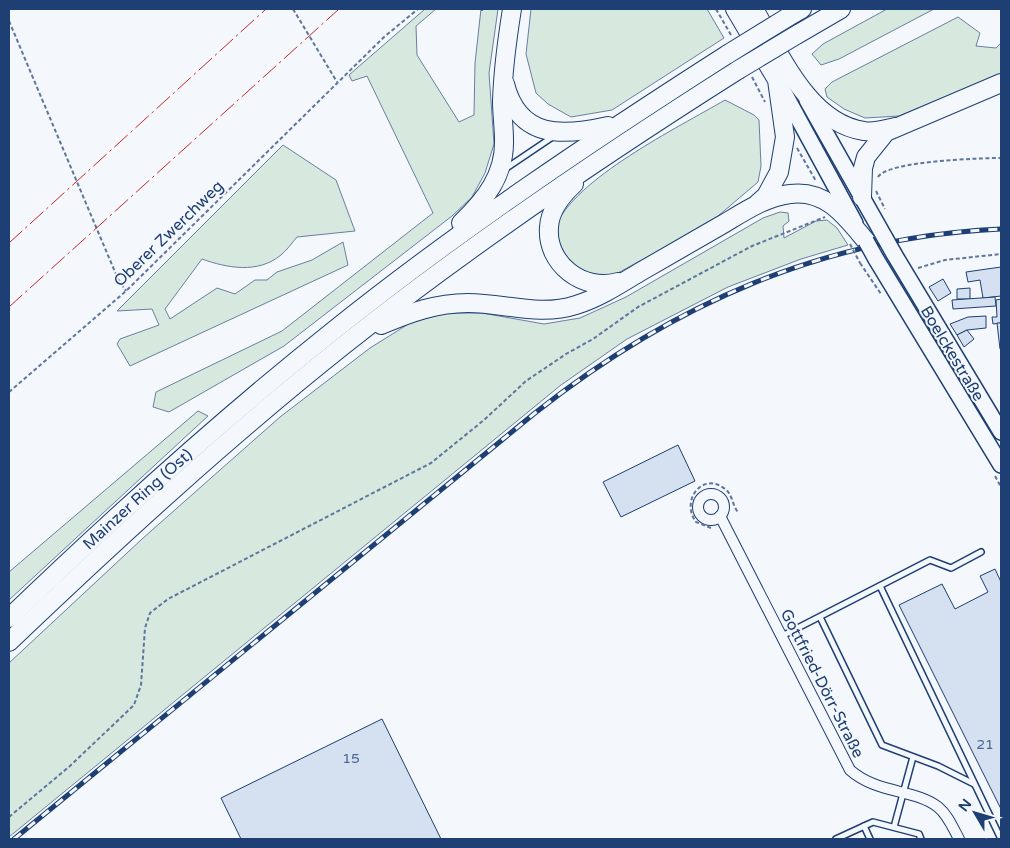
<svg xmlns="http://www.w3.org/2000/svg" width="1010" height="848" font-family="'Varela Round',sans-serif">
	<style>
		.green { fill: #d7e8df; stroke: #687fa3 }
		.building { fill: #d5e0f0; stroke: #1d3f73 }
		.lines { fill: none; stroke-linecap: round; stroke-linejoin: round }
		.lane-casing { stroke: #1d3f73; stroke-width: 8 }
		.street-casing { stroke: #1d3f73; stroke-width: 12 }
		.primary-casing { stroke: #1d3f73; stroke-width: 18 }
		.highway-casing { stroke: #1d3f73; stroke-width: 20 }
		.path { stroke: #5e769c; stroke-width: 2; stroke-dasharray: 4 2.5; stroke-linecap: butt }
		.lane { stroke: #f4f7fb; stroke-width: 5 }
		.street { stroke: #f4f7fb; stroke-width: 10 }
		.primary { stroke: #f4f7fb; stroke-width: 15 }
		.highway { stroke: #f4f7fb; stroke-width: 18 }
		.rail-casing { stroke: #1d3f73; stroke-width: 5 }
		.rail { stroke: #f4f7fb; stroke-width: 3; stroke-dasharray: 9; stroke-linecap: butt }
		.primary-bridge-casing { stroke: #1d3f73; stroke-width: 18; stroke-linecap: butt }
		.highway-bridge-casing { stroke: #1d3f73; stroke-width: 20; stroke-linecap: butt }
		.path-bridge { stroke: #5e769c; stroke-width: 2; stroke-dasharray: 4 2.5; stroke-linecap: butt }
		.primary-bridge { stroke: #f4f7fb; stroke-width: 15 }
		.highway-bridge { stroke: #f4f7fb; stroke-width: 18 }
		.power { stroke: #c62828; stroke-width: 1; stroke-dasharray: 18 4 2.5 4; stroke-linecap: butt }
		.labels { text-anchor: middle; stroke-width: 4; stroke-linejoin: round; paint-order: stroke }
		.number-label { font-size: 14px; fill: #4b6792 }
		.street-label { font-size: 16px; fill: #1d3f73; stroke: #f4f7fb }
	</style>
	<rect width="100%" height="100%" fill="#f4f7fb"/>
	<g class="green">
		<polygon points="425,9 436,9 416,26 417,55 459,122 474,115 475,63 481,9 498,9 489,73 494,144 485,173 472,197 452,216 284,346 169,412 153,407 156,392 282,331 433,213 367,76 352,81 349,75"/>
		<polygon points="531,9 707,9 724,38 612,110 571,117 548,104 536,93 526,54"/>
		<polygon points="887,9 934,9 839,59 821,65 812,54 823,44"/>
		<polygon points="958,17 980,33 976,46 996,48 1001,43 1001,74 899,116 865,118 844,109 827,97 825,89 832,82"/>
		<path d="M725,100L754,115L759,120L761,166L758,182L711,222L616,274L595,278L566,264L555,228C573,179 679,127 725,100Z"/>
		<path d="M283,145L336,180L355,231L297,237C292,243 287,250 281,255C258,274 227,268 202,259L165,309L170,319L217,288L235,294L255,280H267L277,272L312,260L343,242L348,265L130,366L117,344L120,339L159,325L152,309L117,311Z"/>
		<polygon points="780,212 788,213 789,221 783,226 784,238 816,221 827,220 837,228 848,245 801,259 728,287 627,339 561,385 9,837 9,663 142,539 280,417 370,348 410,323 444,313 482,313 544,324 580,318 626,297 763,218"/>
		<polygon points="198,411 208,416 9,600 9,572"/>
	</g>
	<g class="building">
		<polygon points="1001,267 1001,296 983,298 980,280 968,282 966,272"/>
		<polygon points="943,279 951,293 938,301 929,287"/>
		<polygon points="970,288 970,299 957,299 957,289"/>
		<polygon points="995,297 996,306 953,309 952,300"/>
		<polygon points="1001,299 1001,323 993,324 992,317 997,317 996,300"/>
		<polygon points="986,316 986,328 967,330 957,335 950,324 968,317"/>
		<polygon points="997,323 1001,323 1001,349 1000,349"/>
		<polygon points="967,330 974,339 964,347 957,335"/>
		<polygon points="678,445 695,481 621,517 603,482"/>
		<polygon points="995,569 1001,582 1001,809 899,605 942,584 955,609 988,592 980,576"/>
		<polygon points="382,719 441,839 241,839 221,798"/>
	</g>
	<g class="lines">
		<defs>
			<g id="lane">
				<polyline points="505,169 554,136"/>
				<polyline points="880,586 1001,839"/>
				<polyline points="820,617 882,745 938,766 974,784"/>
				<polyline points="782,636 930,560 951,568 981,552"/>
				<polyline points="864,826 870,839"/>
				<polyline points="894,827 913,757"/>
				<polyline points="836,839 873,822 919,834 921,839"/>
			</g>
			<g id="street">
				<circle cx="711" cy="507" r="13"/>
				<path d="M720,516L850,770C877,794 915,789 938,807C948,815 953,828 959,839"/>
			</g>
			<g id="primary">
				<polyline points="780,85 855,223"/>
				<polyline points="807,100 885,238"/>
				<polyline points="894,254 1001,432"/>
				<polyline points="876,259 1001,465"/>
			</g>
			<g id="highway">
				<polyline points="735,9 777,80 785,137 779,172 766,196 758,203"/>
				<path d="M754,9C779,52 808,123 864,131C875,133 885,129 895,127"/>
				<polyline points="788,17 802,9"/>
				<polyline points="798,34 841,9"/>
				<path d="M505,84C519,140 564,136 608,126"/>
				<path d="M574,184C562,195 550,210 549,227C546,264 583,292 618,282"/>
				<polyline points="862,197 863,168 866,157 886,132 1001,83"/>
				<path d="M461,223C485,200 505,175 504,140C504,127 502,114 502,101C503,70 507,40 512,9"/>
				<path d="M381,325C409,313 436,303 468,303C505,303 539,317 576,305C599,298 620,284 640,272C668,256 697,239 725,223C745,211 766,197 790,194C826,189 846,217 866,241"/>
				<path id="s1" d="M9,618C113,518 220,421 333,331C459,230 592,141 728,54"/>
				<path d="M9,642C117,539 227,438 344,345C470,245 602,156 738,70"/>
			</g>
		</defs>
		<use href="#lane" class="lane-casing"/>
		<use href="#street" class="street-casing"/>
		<use href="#primary" class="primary-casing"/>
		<use href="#highway" class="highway-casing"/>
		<g class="path">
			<polyline points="293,9 337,82"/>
			<polyline points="482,9 482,11"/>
			<polyline points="716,9 731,35"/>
			<polyline points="9,21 118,279 126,291"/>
			<polyline points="752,77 765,102"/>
			<polyline points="797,148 816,181"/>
			<path d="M878,177C887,161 981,158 1001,158"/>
			<polyline points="876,191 885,209"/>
			<polyline points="860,263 881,294"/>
			<polyline points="918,268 945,260 1001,254"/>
			<polyline points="9,392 126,291 384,37 418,9"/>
			<polyline points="995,476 1001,487"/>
			<path d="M711,528L696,522C680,500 703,471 725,489C733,495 732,505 738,512"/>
			<polyline points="9,817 70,766 134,705 141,685 145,628 150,613 168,599 431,463 484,420 526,381 566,354 593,339 638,307 752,246 825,217"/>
		</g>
		<use href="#lane" class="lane"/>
		<use href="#street" class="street"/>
		<use href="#primary" class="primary"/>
		<use href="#highway" class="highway"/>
		<defs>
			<path id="rail" d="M14,839L535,413C673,304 824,237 1001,229"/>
		</defs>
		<use href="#rail" class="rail-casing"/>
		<use href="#rail" class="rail"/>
		<defs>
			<g id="primary-bridge">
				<polyline points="885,238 894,254"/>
				<polyline points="866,241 876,259"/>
			</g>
			<g id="highway-bridge">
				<polyline points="728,54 788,17"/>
				<polyline points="738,70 798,34"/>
			</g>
		</defs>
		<use href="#primary-bridge" class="primary-bridge-casing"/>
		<use href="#highway-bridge" class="highway-bridge-casing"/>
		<polyline class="path-bridge" points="850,244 860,263"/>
		<use href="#primary-bridge" class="primary-bridge"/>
		<use href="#highway-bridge" class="highway-bridge"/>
		<g class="power">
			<polyline points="9,243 266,9"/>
			<polyline points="9,307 339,9"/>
		</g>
	</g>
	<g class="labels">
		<g class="number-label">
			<text x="985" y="749">21</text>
			<text x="351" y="763">15</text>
		</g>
		<g class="street-label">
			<text transform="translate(168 233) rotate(-44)" y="6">Oberer Zwerchweg</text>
			<text transform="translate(953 353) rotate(59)" y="6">Boelckestraße</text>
			<text dy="6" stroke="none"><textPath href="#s1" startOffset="175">Mainzer Ring (Ost)</textPath></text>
			<text transform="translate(823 683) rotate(63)" y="6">Gottfried-Dörr-Straße</text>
		</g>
	</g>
	<rect width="1010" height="848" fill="none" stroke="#1d3f73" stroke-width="20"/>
	<g transform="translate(975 813) rotate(308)" stroke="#f4f7fb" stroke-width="4" paint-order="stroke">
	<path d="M0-4L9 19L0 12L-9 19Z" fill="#1d3f73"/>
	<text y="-8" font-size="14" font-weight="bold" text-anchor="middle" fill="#1d3f73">N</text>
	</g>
</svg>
